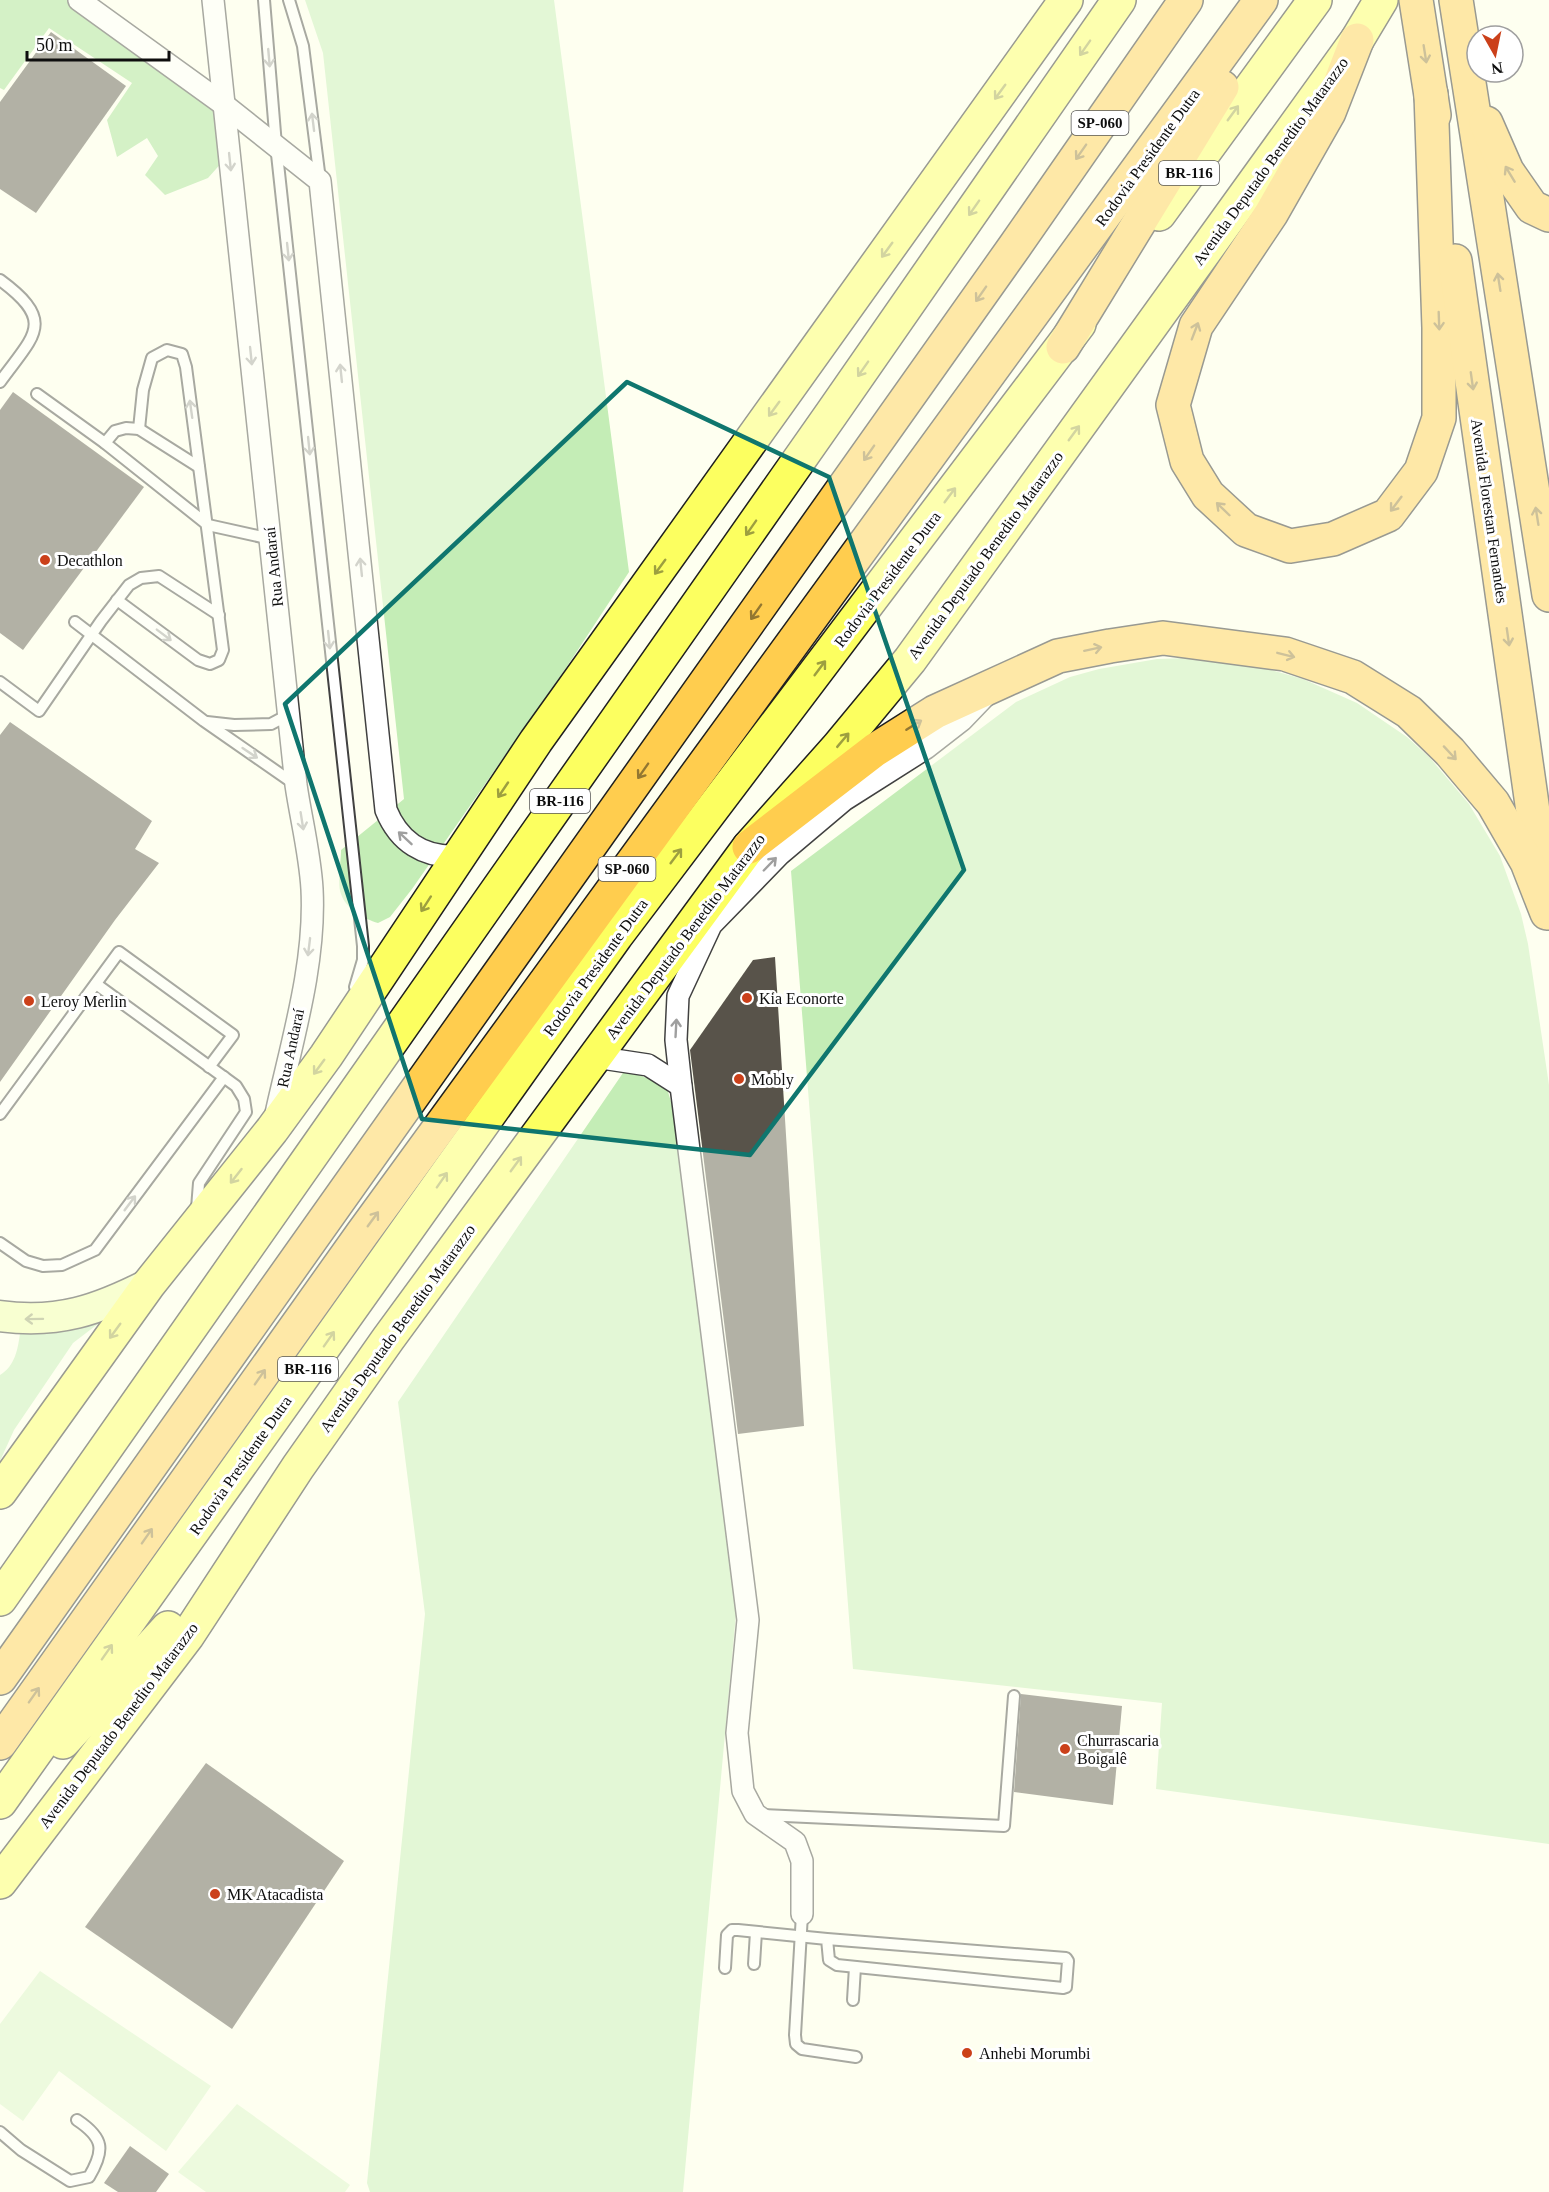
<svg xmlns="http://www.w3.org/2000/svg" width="1549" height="2192" font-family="Georgia,serif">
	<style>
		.green { fill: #c4edb6 }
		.forest { fill: #a2df93 }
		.pitch { fill: #d9f4c8 }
		.building { fill: #58534a }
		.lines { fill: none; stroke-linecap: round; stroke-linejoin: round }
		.lane-casing { stroke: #414141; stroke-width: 14 }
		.street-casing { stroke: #414141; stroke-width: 24 }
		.secondary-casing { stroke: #303030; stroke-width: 33 }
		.primary-casing { stroke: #1f1f1f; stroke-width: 36 }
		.highway-casing { stroke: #1f1f1f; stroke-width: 36 }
		.lane { stroke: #fff; stroke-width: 10 }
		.street { stroke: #fff; stroke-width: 21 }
		.secondary { stroke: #f2ffab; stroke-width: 30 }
		.primary { stroke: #fcff60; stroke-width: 33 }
		.highway { stroke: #ffcd4e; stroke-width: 33 }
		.oneway { stroke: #9d9f3f }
		.oneway2 { stroke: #937731 }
		.oneway3 { stroke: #9f9f9f }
		.oneway4 { stroke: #979f6c }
		.marked { fill: none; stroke: #0f766e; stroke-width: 4.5; stroke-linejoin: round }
		.poi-dot { fill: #cb401a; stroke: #fff; stroke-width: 2 }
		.labels { text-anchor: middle; stroke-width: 6; stroke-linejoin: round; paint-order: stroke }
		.shield { fill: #fff; stroke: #565656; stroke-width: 1.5 }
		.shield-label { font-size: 15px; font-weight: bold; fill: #0e0e0e }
		.street-label { font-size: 16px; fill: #0e0e0e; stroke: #fff }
		.poi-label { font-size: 16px; fill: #0e0e0e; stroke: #fff; text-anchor: start }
	</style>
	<rect width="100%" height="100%" fill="#fefff0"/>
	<g class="green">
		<path d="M305,0H554L629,572L566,668L412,889L390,917L378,923C364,919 346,909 341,894C337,885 341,861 341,850L404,799L323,53Z"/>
		<polygon points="1187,658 1246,663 1303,679 1357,703 1407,737 1430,758 1469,804 1500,856 1521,914 1528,944 1549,1085 1549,1844 1156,1789 1162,1703 853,1669 791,871 1016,702 1070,677 1099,669 1157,659"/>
		<polygon points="625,1070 666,1085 674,1112 736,1614 683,2192 370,2192 367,2183 425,1614 398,1402"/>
		<path d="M107,1317L73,1343L14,1430L0,1461V1375C15,1366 18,1349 20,1333C51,1333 78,1326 107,1317Z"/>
	</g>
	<polygon class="forest" points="0,0 68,0 217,108 224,160 208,178 165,195 145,175 158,156 147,138 117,157 107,120 132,83 49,28 4,90 0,88"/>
	<g class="pitch">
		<polygon points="40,1971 211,2086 166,2151 59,2071 23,2121 0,2104 0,2024"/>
		<polygon points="237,2104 350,2185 345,2192 206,2192 178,2172"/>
	</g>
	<g class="building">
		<polygon points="51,32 126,86 36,213 0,189 0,102"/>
		<polygon points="13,392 144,487 23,650 0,633 0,410"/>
		<polygon points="10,722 152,821 135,849 159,863 115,920 0,1082 0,735"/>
		<polygon points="775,957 804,1426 738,1434 690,1050 753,960"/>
		<polygon points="1021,1694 1122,1706 1113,1805 1014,1792"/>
		<polygon points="206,1763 344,1861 232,2029 85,1927"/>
		<polygon points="130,2146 169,2174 156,2192 118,2192 104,2183"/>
	</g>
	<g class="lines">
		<defs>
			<g id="lane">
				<polyline points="264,0 276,145 363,946 363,960 355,987 358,992"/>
				<polyline points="289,0 303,46 320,180"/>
				<path d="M0,280C57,322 34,335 0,382"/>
				<polyline points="37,394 105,443 208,525 271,539"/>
				<polyline points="105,443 115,431 126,428 139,429 199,467"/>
				<polyline points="117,600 198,660 210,664 219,660 223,650 186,367 182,354 167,350 152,358 143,390 139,429"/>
				<polyline points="75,622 204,721 296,785"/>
				<polyline points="0,682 39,711 101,621 129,585 141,578 159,576 219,615"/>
				<polyline points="207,722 234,725 271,724 288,715"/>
				<polyline points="96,984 236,1086 244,1099 246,1112 199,1183 197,1208"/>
				<polyline points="0,1114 119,952 233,1035 209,1067"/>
				<polyline points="0,1243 26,1261 43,1266 62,1265 95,1250 224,1077"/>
				<polyline points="763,1815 1004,1826 1014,1696"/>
				<polyline points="802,1914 795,2035 796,2044 802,2049 856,2057"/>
				<polyline points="754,1964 756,1932"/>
				<polyline points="725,1968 727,1935 732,1930 738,1930 827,1939 1066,1958 1068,1961 1066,1987 1063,1988 837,1965 829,1960 827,1939"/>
				<polyline points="853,2000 855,1967"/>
				<path d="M0,2132L21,2150L70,2181L89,2177C105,2150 104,2138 77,2120"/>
			</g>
			<g id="street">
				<path d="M79,0L223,104L320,181L386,810C399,842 424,858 458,856"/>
				<path d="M213,0L296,785C301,819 310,854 312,889C316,965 291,1044 275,1118"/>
				<polyline points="595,1057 648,1065 681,1086"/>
				<polyline points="802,1914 802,1861 795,1842 755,1814 743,1791 737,1733 748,1620 681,1086 676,1040 678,996 711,925 780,854 844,800 926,748 962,720 986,695"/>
			</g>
			<path id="secondary" d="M0,1316C58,1324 98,1310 149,1284"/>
			<g id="primary">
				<polyline points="1159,214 1315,0"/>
				<polyline points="0,1492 149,1284 272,1130 326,1056 536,741 1066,0"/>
				<polyline points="0,1599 832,413 1119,0"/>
				<polyline points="63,1742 168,1628"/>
				<polyline points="0,1802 616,936 1079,324"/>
				<polyline points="0,1882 188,1635 298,1467 388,1339 749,847 838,747 910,660 1357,40 1381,0"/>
			</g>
			<g id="highway">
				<polyline points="1416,0 1434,115"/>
				<polyline points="1456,0 1549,595"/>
				<polyline points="1357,40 1329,112 1271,214 1196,326 1173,405 1187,461 1208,495 1246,530 1290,546 1333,539 1388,515 1421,471 1439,418 1439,328 1431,94"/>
				<polyline points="1486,123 1507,171 1532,207 1549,215"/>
				<polyline points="1455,261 1542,875"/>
				<polyline points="1063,347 1222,87"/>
				<polyline points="749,847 875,750 935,712 1058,656 1110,646 1163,638 1285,654 1353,677 1409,712 1450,752 1493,803 1527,862 1547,913"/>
				<polyline points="0,1678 1015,246 1186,0"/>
				<polyline points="0,1743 362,1234 1261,0"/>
			</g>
		</defs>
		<use href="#lane" class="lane-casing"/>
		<use href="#street" class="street-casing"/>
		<use href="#secondary" class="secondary-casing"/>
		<use href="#primary" class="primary-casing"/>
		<use href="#highway" class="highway-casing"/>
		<use href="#lane" class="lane"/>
		<use href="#street" class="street"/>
		<use href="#secondary" class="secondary"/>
		<use href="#primary" class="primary"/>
		<use href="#highway" class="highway"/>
	</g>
	<defs><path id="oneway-shaft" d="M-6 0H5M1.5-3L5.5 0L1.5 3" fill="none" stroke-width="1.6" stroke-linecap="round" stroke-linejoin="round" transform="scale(1.5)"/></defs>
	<g class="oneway">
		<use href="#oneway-shaft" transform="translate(1085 48) rotate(125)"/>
		<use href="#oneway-shaft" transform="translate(1000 92) rotate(126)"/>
		<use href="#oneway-shaft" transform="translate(1233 113) rotate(-54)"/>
		<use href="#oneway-shaft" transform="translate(974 208) rotate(125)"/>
		<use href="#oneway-shaft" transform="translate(887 250) rotate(126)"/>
		<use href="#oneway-shaft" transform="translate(863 369) rotate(125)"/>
		<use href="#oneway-shaft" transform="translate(774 409) rotate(126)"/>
		<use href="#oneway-shaft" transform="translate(1074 433) rotate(-54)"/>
		<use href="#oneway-shaft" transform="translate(950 495) rotate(-53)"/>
		<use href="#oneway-shaft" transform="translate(751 528) rotate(125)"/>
		<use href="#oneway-shaft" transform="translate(660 567) rotate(126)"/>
		<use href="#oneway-shaft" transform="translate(820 668) rotate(-53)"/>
		<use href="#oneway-shaft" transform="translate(843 740) rotate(-50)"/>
		<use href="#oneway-shaft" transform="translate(503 790) rotate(124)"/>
		<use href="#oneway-shaft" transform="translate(676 856) rotate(-53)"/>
		<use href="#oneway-shaft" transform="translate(426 904) rotate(123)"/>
		<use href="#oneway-shaft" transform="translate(319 1067) rotate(126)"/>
		<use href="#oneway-shaft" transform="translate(516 1164) rotate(-54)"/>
		<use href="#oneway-shaft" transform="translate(236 1176) rotate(128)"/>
		<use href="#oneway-shaft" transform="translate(442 1180) rotate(-55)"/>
		<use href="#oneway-shaft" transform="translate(115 1331) rotate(126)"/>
		<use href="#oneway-shaft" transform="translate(329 1339) rotate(-55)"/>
		<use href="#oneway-shaft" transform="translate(107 1652) rotate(-55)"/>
	</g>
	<g class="oneway2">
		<use href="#oneway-shaft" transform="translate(1425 54) rotate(81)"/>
		<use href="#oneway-shaft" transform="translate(1081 152) rotate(125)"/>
		<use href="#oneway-shaft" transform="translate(1510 174) rotate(-121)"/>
		<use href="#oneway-shaft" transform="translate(1499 282) rotate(-99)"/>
		<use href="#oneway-shaft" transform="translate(981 294) rotate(125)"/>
		<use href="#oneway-shaft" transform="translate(1439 321) rotate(88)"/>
		<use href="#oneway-shaft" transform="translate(1195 331) rotate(-69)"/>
		<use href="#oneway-shaft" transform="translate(1472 381) rotate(82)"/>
		<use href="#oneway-shaft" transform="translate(869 453) rotate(125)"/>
		<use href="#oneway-shaft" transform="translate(1396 504) rotate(127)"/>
		<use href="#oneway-shaft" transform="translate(1223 509) rotate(-136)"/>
		<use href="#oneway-shaft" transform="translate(1537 516) rotate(-99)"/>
		<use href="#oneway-shaft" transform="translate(756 612) rotate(125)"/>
		<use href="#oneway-shaft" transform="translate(1508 637) rotate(82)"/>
		<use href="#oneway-shaft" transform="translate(1093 649) rotate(-12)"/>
		<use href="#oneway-shaft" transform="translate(1286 655) rotate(14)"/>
		<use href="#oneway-shaft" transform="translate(914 725) rotate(-32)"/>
		<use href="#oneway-shaft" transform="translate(1450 753) rotate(47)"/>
		<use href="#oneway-shaft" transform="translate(643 771) rotate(125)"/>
		<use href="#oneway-shaft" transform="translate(373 1219) rotate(-54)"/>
		<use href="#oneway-shaft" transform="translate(260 1377) rotate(-55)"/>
		<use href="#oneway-shaft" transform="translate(147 1536) rotate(-55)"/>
		<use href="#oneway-shaft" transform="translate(34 1695) rotate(-55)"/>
	</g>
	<g class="oneway3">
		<use href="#oneway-shaft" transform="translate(269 58) rotate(85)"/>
		<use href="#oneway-shaft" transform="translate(313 122) rotate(-97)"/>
		<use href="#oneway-shaft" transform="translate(230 162) rotate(84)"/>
		<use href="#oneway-shaft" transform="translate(288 252) rotate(84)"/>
		<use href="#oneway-shaft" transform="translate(251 356) rotate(84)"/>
		<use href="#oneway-shaft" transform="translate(341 373) rotate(-96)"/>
		<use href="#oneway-shaft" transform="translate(191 409) rotate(-98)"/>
		<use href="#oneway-shaft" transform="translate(309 446) rotate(84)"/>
		<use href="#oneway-shaft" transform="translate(361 567) rotate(-96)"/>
		<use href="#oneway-shaft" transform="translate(164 635) rotate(37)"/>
		<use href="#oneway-shaft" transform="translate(329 640) rotate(84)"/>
		<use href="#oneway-shaft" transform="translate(250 753) rotate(34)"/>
		<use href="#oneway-shaft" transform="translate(302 821) rotate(81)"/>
		<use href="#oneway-shaft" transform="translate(405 838) rotate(-137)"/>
		<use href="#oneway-shaft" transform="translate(770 864) rotate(-46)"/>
		<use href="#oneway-shaft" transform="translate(309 947) rotate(97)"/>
		<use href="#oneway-shaft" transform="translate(676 1028) rotate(-87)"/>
		<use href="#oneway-shaft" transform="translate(130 1203) rotate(-53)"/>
	</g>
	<use class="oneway4" href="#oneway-shaft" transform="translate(34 1319) rotate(179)"/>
	<path d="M0 0H1549V2192H0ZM627,382L829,477L964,870L750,1155L422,1119L285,704Z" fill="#fefff0" fill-opacity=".55" fill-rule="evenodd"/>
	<path class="marked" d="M627,382L829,477L964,870L750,1155L422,1119L285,704Z"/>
	<g class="poi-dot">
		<circle cx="45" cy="560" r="6"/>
		<circle cx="747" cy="998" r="6"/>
		<circle cx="29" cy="1001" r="6"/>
		<circle cx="739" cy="1079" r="6"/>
		<circle cx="1065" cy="1749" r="6"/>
		<circle cx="215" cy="1894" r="6"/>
		<circle cx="967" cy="2053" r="6"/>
	</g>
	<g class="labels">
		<g class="shield">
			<rect x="1071.5" y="111" width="57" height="24" rx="4.5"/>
			<rect x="1159" y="161" width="60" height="24" rx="4.5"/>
			<rect x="530" y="789" width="60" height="24" rx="4.5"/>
			<rect x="598.5" y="857" width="57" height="24" rx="4.5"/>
			<rect x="278" y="1357" width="60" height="24" rx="4.5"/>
		</g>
		<g class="shield-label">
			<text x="1100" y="128">SP-060</text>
			<text x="1189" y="178">BR-116</text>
			<text x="560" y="806">BR-116</text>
			<text x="627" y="874">SP-060</text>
			<text x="308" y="1374">BR-116</text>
		</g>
		<g class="street-label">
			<text transform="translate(1147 157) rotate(-54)" y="6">Rodovia Presidente Dutra</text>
			<text transform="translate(1270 161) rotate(-54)" y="6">Avenida Deputado Benedito Matarazzo</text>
			<text transform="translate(1490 511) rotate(82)" y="6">Avenida Florestan Fernandes</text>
			<text transform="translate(985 555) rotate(-54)" y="6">Avenida Deputado Benedito Matarazzo</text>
			<text transform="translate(273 567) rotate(-96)" y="6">Rua Andaraí</text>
			<text transform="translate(887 579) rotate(-53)" y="6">Rodovia Presidente Dutra</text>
			<text transform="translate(685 936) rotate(-53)" y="6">Avenida Deputado Benedito Matarazzo</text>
			<text transform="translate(595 967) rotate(-54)" y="6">Rodovia Presidente Dutra</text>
			<text transform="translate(290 1048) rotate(-78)" y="6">Rua Andaraí</text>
			<text transform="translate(397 1328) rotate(-54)" y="6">Avenida Deputado Benedito Matarazzo</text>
			<text transform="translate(240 1465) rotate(-55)" y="6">Rodovia Presidente Dutra</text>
			<text transform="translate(118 1725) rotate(-53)" y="6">Avenida Deputado Benedito Matarazzo</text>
		</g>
		<g class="poi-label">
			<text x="57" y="566">Decathlon</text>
			<text x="759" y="1004">Kia Econorte</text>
			<text x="41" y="1007">Leroy Merlin</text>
			<text x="751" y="1085">Mobly</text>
			<text x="1077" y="1746">Churrascaria<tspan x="1077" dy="18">Boigalê</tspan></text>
			<text x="227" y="1900">MK Atacadista</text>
			<text x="979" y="2059">Anhebi Morumbi</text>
		</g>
	</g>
	<g transform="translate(1495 54) rotate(171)"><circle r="28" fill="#ffffff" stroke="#9f9f9f" stroke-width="1.5"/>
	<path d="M0-4.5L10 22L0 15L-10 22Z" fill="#cb401a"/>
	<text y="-9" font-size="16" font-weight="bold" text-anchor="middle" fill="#0e0e0e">N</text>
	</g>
	<path d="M27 51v9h142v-9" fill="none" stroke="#0e0e0e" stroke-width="3"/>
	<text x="36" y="51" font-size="18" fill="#0e0e0e" stroke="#ffffff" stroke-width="4.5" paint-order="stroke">50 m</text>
</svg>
